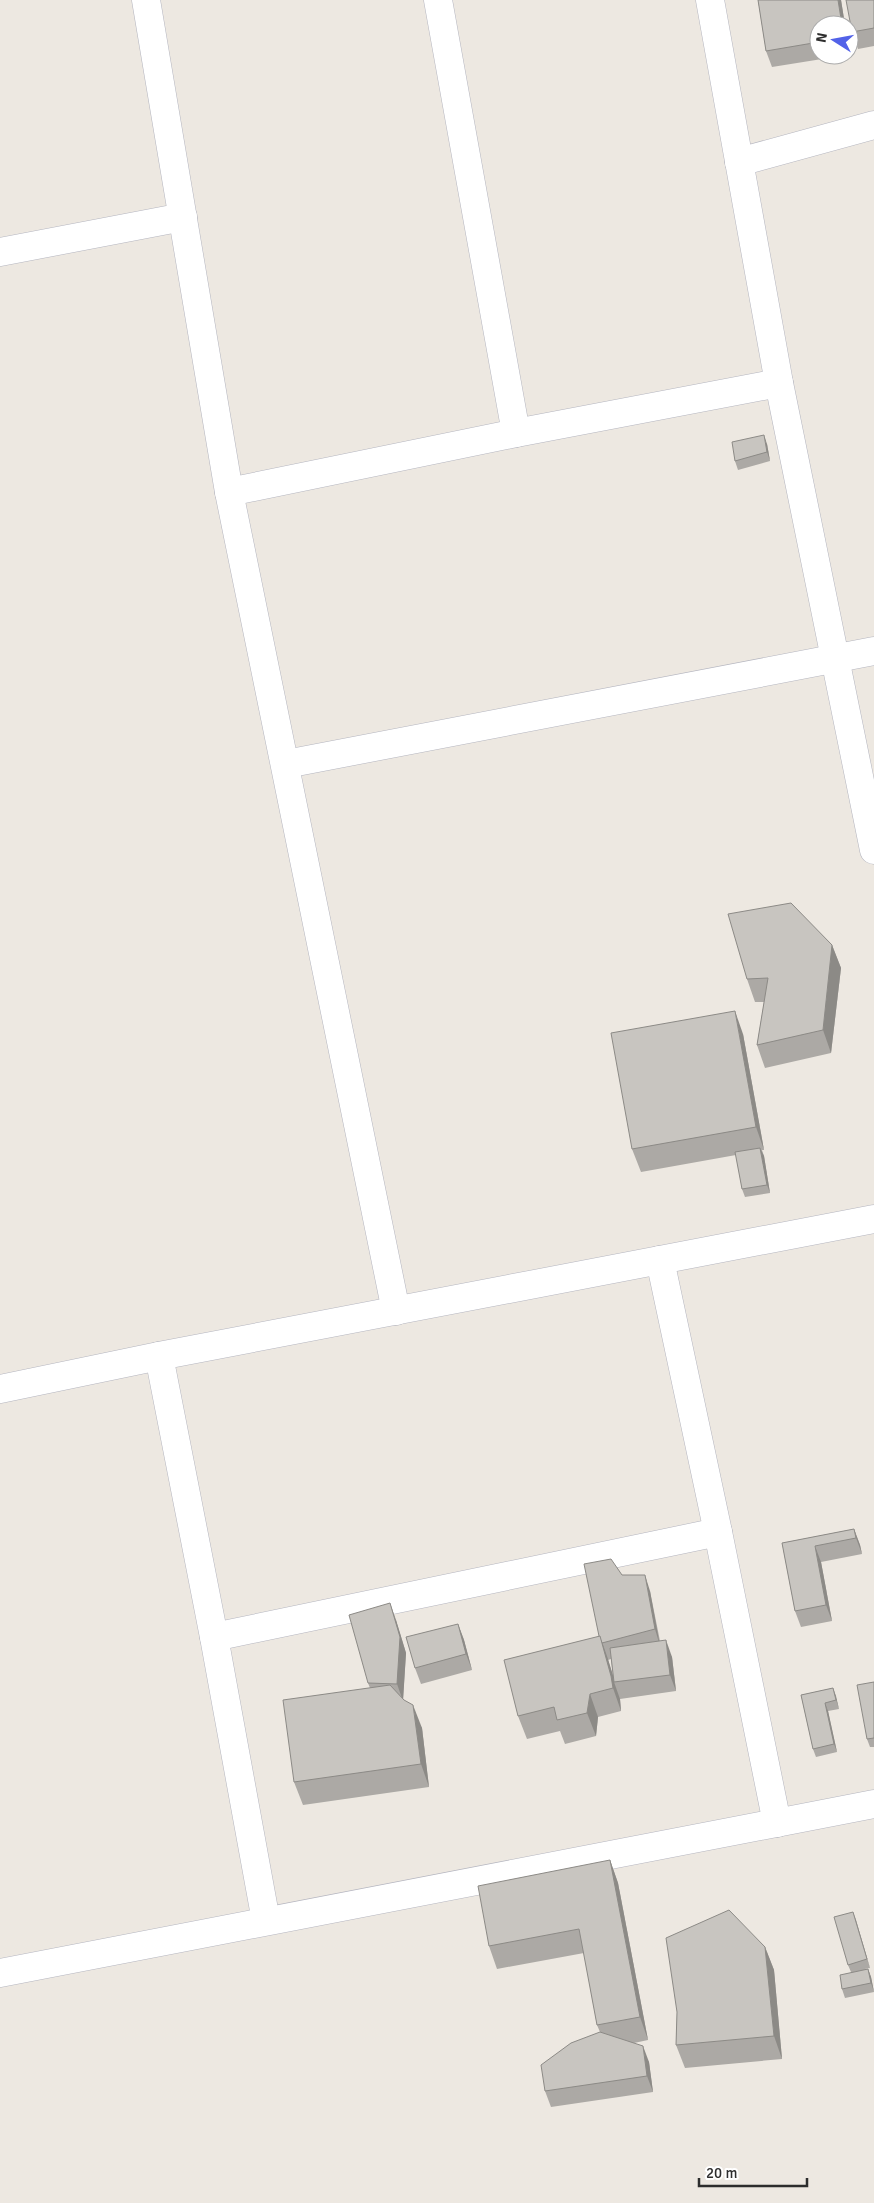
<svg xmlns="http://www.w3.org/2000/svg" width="874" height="2203" font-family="Signika,sans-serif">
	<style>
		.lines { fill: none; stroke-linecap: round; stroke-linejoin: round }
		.minor-casing { stroke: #b4b5bf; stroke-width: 29 }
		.minor { stroke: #fff; stroke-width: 28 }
		.wall { fill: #aca9a5; fill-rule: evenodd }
		.shaded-wall { fill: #8c8a86 }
		.building { fill: #c8c5c0; stroke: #8c8a86 }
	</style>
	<rect width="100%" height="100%" fill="#ede8e1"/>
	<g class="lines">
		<defs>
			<g id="minor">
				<polyline points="146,0 229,492 396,1311"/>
				<polyline points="438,0 516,433"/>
				<polyline points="710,0 779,383 874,850"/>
				<polyline points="739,162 874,125"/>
				<polyline points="0,252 183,217"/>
				<polyline points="229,492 516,433 779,383"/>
				<polyline points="286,764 874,651"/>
				<polyline points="660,1260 718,1532 777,1823"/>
				<polyline points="159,1356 214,1637 266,1921"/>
				<polyline points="0,1389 159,1356 874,1219"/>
				<polyline points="214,1637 718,1532"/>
				<polyline points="0,1973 874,1804"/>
			</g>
		</defs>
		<use href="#minor" class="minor-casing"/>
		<use href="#minor" class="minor"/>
	</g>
	<g class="wall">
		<polygon points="758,0 841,0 845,25 819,25 819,55 847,55 772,67 766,51"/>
		<polygon points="874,0 874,46 858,49 852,32"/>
		<polygon points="767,444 770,461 738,470 735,461"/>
		<polygon points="832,945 841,968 831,1053 765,1068 757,1045 764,1002 755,1002 747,979"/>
		<polygon points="743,1034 764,1150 762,1150 764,1156 770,1193 745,1197 742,1189 736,1155 641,1172 632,1149"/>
		<polygon points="854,1529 860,1545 862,1554 821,1562 832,1621 801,1627 795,1611 782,1543"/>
		<path d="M650,1591L660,1641L672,1657L676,1691L620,1699L621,1711L598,1717L596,1736L565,1744L560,1731L527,1739L518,1716L599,1636ZM611,1659L613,1676L608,1660Z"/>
		<polygon points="396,1620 406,1653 403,1699 422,1728 429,1787 303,1805 294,1782 370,1688 368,1683"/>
		<polygon points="458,1624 464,1640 472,1670 421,1684 415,1668"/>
		<polygon points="874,1682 874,1747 870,1747 867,1739"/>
		<polygon points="833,1688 839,1709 828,1711 837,1752 816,1757 813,1749 801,1695"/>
		<polygon points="610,1860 618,1883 648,2040 634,2043 649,2062 653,2092 551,2107 545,2091 600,2032 597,2025 584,1953 497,1969 489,1946"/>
		<polygon points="853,1912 870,1968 865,1969 868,1969 871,1977 874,1992 845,1998 842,1989 851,1972 848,1965"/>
		<polygon points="765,1947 774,1970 782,2059 685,2068 676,2045 677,2012"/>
	</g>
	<g class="shaded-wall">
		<polygon points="838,0 841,0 845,25 842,25"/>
		<polygon points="764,435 767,444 770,461 767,452"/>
		<polygon points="832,945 841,968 831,1053 823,1030"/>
		<polygon points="735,1011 743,1034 764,1150 756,1127"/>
		<polygon points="760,1148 764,1156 770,1193 767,1185"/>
		<polygon points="854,1529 860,1545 862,1554 856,1538"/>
		<polygon points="815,1546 821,1562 832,1621 826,1605"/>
		<polygon points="645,1575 650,1591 660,1646 655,1629"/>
		<polygon points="390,1603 396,1620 406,1653 403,1701 397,1684"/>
		<polygon points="458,1624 464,1640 472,1670 466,1654"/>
		<polygon points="600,1636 608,1659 615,1682 614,1682 620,1699 621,1711 613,1688"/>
		<polygon points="666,1640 672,1657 676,1691 670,1675"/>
		<polygon points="833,1688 836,1696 839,1709 836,1700"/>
		<polygon points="590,1694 598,1717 596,1736 587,1713"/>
		<polygon points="825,1703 828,1711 837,1752 834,1744"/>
		<polygon points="413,1705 422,1728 429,1787 421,1764"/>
		<polygon points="610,1860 618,1883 648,2040 640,2017"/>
		<polygon points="853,1912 856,1920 870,1968 867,1959"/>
		<polygon points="765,1947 774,1970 782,2059 774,2036"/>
		<polygon points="868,1969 871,1977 874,1992 871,1983"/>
		<polygon points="643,2046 649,2062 653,2092 647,2076"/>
	</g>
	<g class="building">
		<polygon points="758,0 838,0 842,25 819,25 819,42 766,51"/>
		<polygon points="846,0 874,0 874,28 852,32"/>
		<polygon points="764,435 767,452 735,461 732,442"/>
		<polygon points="791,903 832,945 823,1030 757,1045 768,978 747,979 728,914"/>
		<polygon points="735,1011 756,1127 632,1149 611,1033"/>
		<polygon points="760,1148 767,1185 742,1189 735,1152"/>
		<polygon points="854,1529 856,1538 815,1546 826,1605 795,1611 782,1543"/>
		<polygon points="611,1559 622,1575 645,1575 655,1629 602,1643 599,1636 584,1564"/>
		<polygon points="390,1603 400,1637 397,1684 368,1683 349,1615"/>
		<polygon points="458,1624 466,1654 415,1668 406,1637"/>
		<polygon points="600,1636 611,1676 613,1688 590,1694 587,1713 557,1720 554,1707 518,1716 504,1660"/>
		<polygon points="666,1640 670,1675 614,1682 610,1648"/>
		<polygon points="874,1682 874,1738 867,1739 857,1685"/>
		<polygon points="390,1685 404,1700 413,1705 421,1764 294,1782 283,1700"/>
		<polygon points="833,1688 836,1700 825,1703 834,1744 813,1749 801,1695"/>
		<polygon points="610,1860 640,2017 597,2025 579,1929 489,1946 478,1886"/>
		<polygon points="729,1910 765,1947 774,2036 676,2045 677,2012 666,1938"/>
		<polygon points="853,1912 867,1959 848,1965 834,1917"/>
		<polygon points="868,1969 871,1983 842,1989 840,1975"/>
		<polygon points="600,2032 643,2046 647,2076 545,2091 541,2065 571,2043"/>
	</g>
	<g transform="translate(834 40) rotate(281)"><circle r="24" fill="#ffffff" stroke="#ababab"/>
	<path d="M0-4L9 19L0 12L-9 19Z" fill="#5262e8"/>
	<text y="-8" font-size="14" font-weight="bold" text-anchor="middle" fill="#2d2d2d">N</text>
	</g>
	<path d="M699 2178v8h108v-8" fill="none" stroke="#2d2d2d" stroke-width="2.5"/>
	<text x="706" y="2178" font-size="15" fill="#2d2d2d" stroke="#ffffff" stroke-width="4" paint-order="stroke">20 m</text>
</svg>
